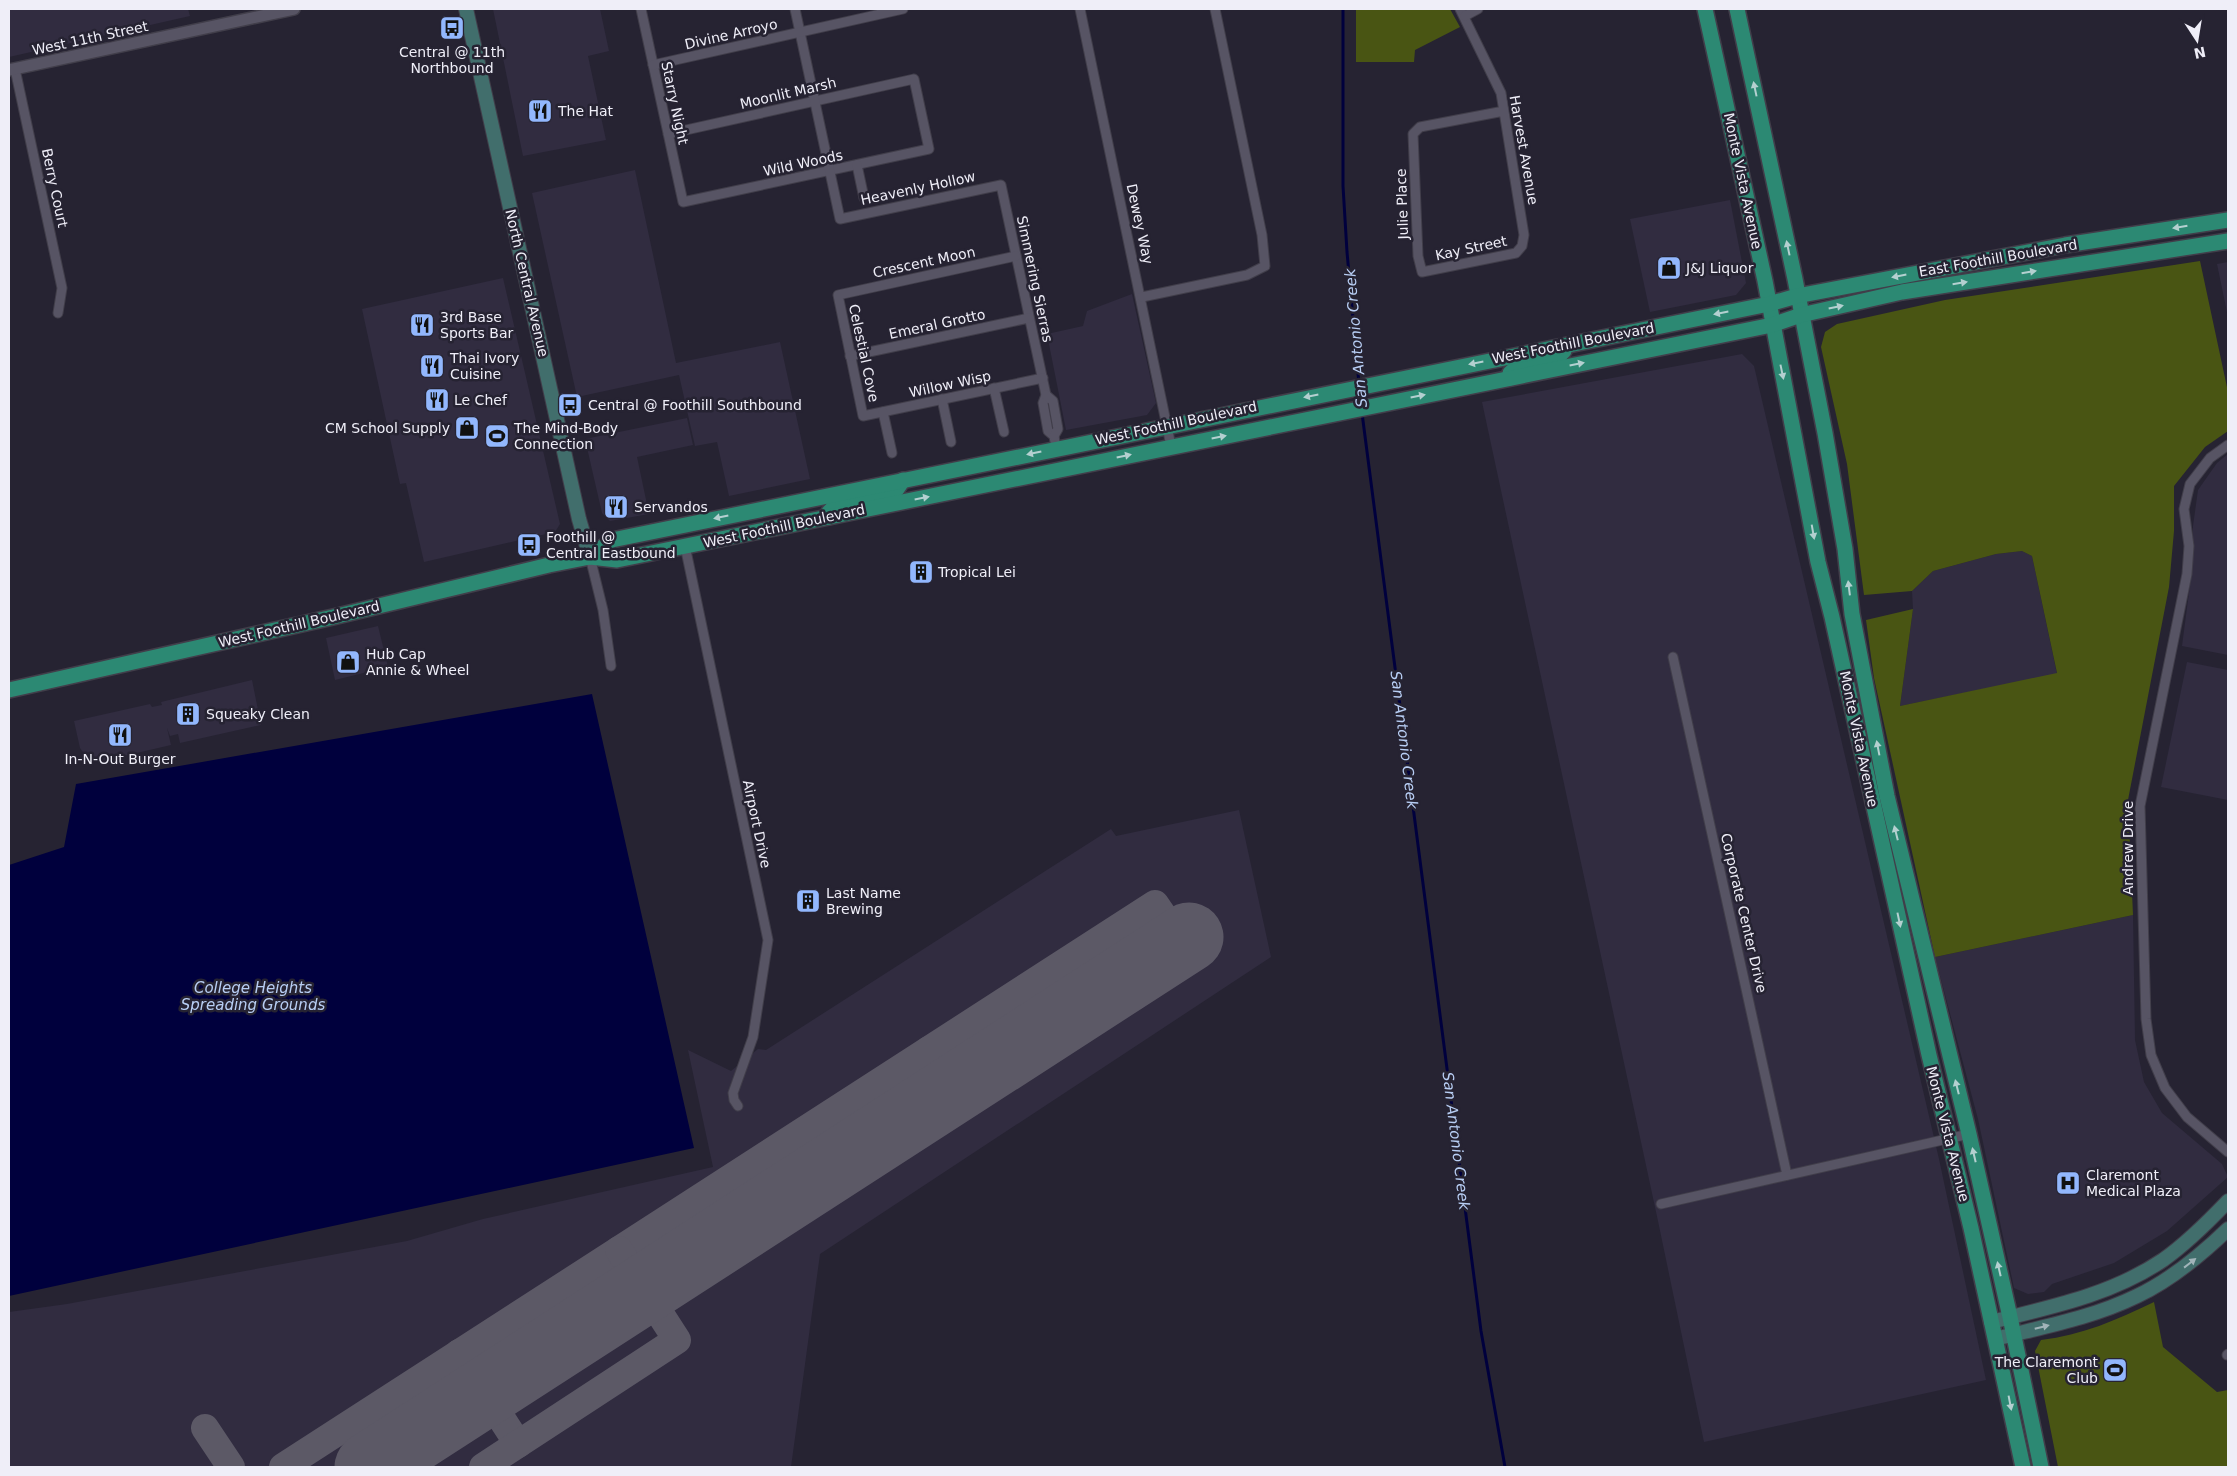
<svg xmlns="http://www.w3.org/2000/svg" width="2237" height="1476" font-family="'DejaVu Sans',sans-serif">
	<style>
		.built { fill: #312c40 }
		.green { fill: #495513 }
		.water { fill: #00003d }
		.lines { fill: none; stroke-linecap: round; stroke-linejoin: round }
		.stream { stroke: #00003d; stroke-width: 3 }
		.taxiway { stroke: #5c5966; stroke-width: 28 }
		.runway { stroke: #5c5966; stroke-width: 69 }
		.minor-casing { stroke: #413e4a; stroke-width: 11 }
		.tertiary-casing { stroke: #413e4a; stroke-width: 14 }
		.secondary-casing { stroke: #413e4a; stroke-width: 16 }
		.primary-casing { stroke: #413e4a; stroke-width: 18 }
		.minor { stroke: #575464; stroke-width: 9 }
		.tertiary { stroke: #575464; stroke-width: 11 }
		.secondary { stroke: #416e6c; stroke-width: 14 }
		.primary { stroke: #2c8973; stroke-width: 15 }
		.oneway { fill: #b4d0d0 }
		.oneway2 { fill: #a1b4b9 }
		.labels { text-anchor: middle; stroke-width: 5; stroke-linejoin: round; paint-order: stroke }
		.street-label { font-size: 14px; fill: #efeef8; stroke: #262332 }
		.poi-label { font-size: 14px; fill: #efeef8; stroke: #262332; text-anchor: start }
		.water-label { font-size: 15px; font-style: italic; fill: #b8cef4; stroke: #262332 }
	</style>
	<rect width="100%" height="100%" fill="#262332"/>
	<g class="built">
		<polygon points="9,9 188,9 190,16 9,57"/>
		<polygon points="493,9 600,9 609,51 588,56 606,140 523,156"/>
		<polygon points="635,170 676,363 780,342 810,479 729,496 717,442 695,446 679,375 577,397 532,193"/>
		<polygon points="1730,200 1746,283 1736,295 1650,312 1630,219"/>
		<polygon points="2228,262 2228,317 2217,264"/>
		<polygon points="503,278 560,524 555,532 424,562 406,483 400,484 362,309"/>
		<polygon points="1132,294 1156,403 1147,415 1066,430 1047,334 1083,326 1087,311"/>
		<polygon points="1742,354 1754,366 1939,1159 1986,1380 1704,1442 1658,1221 1482,402"/>
		<polygon points="687,418 693,445 637,457 649,514 610,521 602,513 585,439"/>
		<polygon points="2228,454 2228,655 2182,646 2193,562 2193,526 2198,490 2217,463"/>
		<polygon points="2022,551 2032,556 2057,674 1900,706 1913,609 1912,591 1933,571 1996,554"/>
		<polygon points="378,626 388,667 335,680 326,638"/>
		<polygon points="2187,662 2228,670 2228,800 2161,787"/>
		<polygon points="252,680 261,725 180,743 178,734 170,736 167,728 171,745 98,762 87,758 80,748 74,721 150,704 152,707 162,705 161,702"/>
		<polygon points="1239,810 1271,957 820,1254 791,1467 9,1467 9,1312 67,1304 407,1241 483,1219 713,1167 688,1050 731,1071 758,1049 766,1050 1111,829 1116,836"/>
		<polygon points="2133,915 2135,1040 2144,1082 2162,1113 2222,1164 2228,1177 2167,1231 2114,1263 2052,1284 2044,1292 2028,1294 2014,1288 1978,1119 1935,957"/>
	</g>
	<g class="green">
		<polygon points="1356,9 1450,9 1460,27 1415,50 1414,62 1356,62"/>
		<polygon points="2200,261 2228,392 2228,431 2205,447 2174,486 2174,531 2169,587 2128,800 2133,915 1935,957 1874,678 1866,620 1913,609 1900,706 2057,673 2032,556 2022,551 1996,554 1933,571 1912,591 1864,595 1847,464 1821,347 1825,332 1837,324 1945,300"/>
		<path d="M2154,1302L2163,1347L2217,1392L2228,1390V1467H2058L2035,1351L2041,1340C2082,1335 2117,1320 2154,1302Z"/>
	</g>
	<polygon class="water" points="592,694 694,1148 9,1296 9,865 64,847 76,784"/>
	<g class="lines">
		<g class="stream">
			<polyline points="1343,9 1343,186 1347,252 1359,384"/>
			<polyline points="1362,413 1481,1331 1505,1467"/>
		</g>
		<g class="taxiway">
			<polyline points="929,1050 955,1089"/>
			<polyline points="459,1353 518,1444"/>
			<polyline points="205,1428 231,1467"/>
			<polyline points="283,1467 1155,904 1181,942"/>
			<polyline points="483,1467 677,1340 619,1250"/>
		</g>
		<polyline class="runway" points="369,1467 1189,937"/>
		<defs>
			<g id="minor">
				<polyline points="641,9 683,202 929,149 914,79 668,134"/>
				<polyline points="795,9 840,219 1001,185 1046,395 1043,403 1048,431 1054,436 1056,448"/>
				<polyline points="1080,9 1171,446"/>
				<polyline points="1460,9 1501,93 1524,235 1522,246 1516,253 1422,272 1418,256 1413,134 1420,127 1504,111"/>
				<polyline points="1465,16 1478,9"/>
				<polyline points="653,65 903,9"/>
				<polyline points="15,69 62,288 58,313"/>
				<polyline points="857,165 864,198"/>
				<polyline points="1016,256 838,295 863,416 1043,378"/>
				<polyline points="1142,297 1247,275 1265,266 1262,235 1215,9"/>
				<polyline points="850,356 1029,318"/>
				<polyline points="994,388 1004,432"/>
				<polyline points="1046,395 1053,401 1058,429 1054,436"/>
				<polyline points="942,399 951,442"/>
				<polyline points="883,412 892,453"/>
				<polyline points="2228,445 2210,458 2190,484 2184,509 2189,546 2187,574 2140,806 2146,1019 2151,1055 2165,1088 2187,1117 2228,1152"/>
				<polyline points="685,546 768,940 753,1037 733,1093 734,1100 738,1106"/>
				<polyline points="590,557 603,610 611,666"/>
				<polyline points="1673,657 1787,1175"/>
				<polyline points="1661,1204 1969,1134"/>
				<polyline points="2227,1355 2228,1354"/>
			</g>
			<polyline id="tertiary" points="9,70 294,9"/>
			<g id="secondary">
				<polyline points="466,9 579,519 590,557"/>
				<path d="M1991,1322C2051,1307 2111,1295 2163,1260C2187,1243 2208,1222 2228,1201"/>
				<path d="M1995,1339C2042,1327 2092,1318 2137,1296C2171,1280 2201,1255 2228,1229"/>
			</g>
			<g id="primary">
				<polyline points="1705,9 1765,281 1818,562 1832,617 1929,1055 1971,1228 2023,1467"/>
				<polyline points="1737,9 1795,279 1825,433 1845,549 1852,614 1887,796 1969,1134 2010,1317 2041,1467"/>
				<path d="M1510,378V373C1523,360 1544,360 1560,355L1564,351"/>
				<polyline points="829,517 829,512 837,504 845,502 890,493 897,489 903,480"/>
				<polyline points="590,557 612,540 1769,304 1797,296 2065,245 2228,220"/>
				<polyline points="9,690 333,617 549,565 590,557 617,560 1772,325 1801,315 1902,292 2228,241"/>
			</g>
		</defs>
		<use href="#minor" class="minor-casing"/>
		<use href="#tertiary" class="tertiary-casing"/>
		<use href="#secondary" class="secondary-casing"/>
		<use href="#primary" class="primary-casing"/>
		<use href="#minor" class="minor"/>
		<use href="#tertiary" class="tertiary"/>
		<use href="#secondary" class="secondary"/>
		<use href="#primary" class="primary"/>
	</g>
	<defs><path id="oneway-solid" d="M-6-.8H1V-3.2L6.5 0L1 3.2V.8H-6Z" transform="scale(1.25)"/></defs>
	<g class="oneway">
		<use href="#oneway-solid" transform="translate(1755 89) rotate(-102)"/>
		<use href="#oneway-solid" transform="translate(2180 227) rotate(171)"/>
		<use href="#oneway-solid" transform="translate(1788 248) rotate(-102)"/>
		<use href="#oneway-solid" transform="translate(2029 272) rotate(-9)"/>
		<use href="#oneway-solid" transform="translate(1899 276) rotate(169)"/>
		<use href="#oneway-solid" transform="translate(1960 283) rotate(-9)"/>
		<use href="#oneway-solid" transform="translate(1836 307) rotate(-12)"/>
		<use href="#oneway-solid" transform="translate(1721 313) rotate(169)"/>
		<use href="#oneway-solid" transform="translate(1476 363) rotate(169)"/>
		<use href="#oneway-solid" transform="translate(1577 364) rotate(-11)"/>
		<use href="#oneway-solid" transform="translate(1782 372) rotate(78)"/>
		<use href="#oneway-solid" transform="translate(1311 396) rotate(169)"/>
		<use href="#oneway-solid" transform="translate(1418 396) rotate(-11)"/>
		<use href="#oneway-solid" transform="translate(1219 437) rotate(-11)"/>
		<use href="#oneway-solid" transform="translate(1034 453) rotate(168)"/>
		<use href="#oneway-solid" transform="translate(1124 456) rotate(-12)"/>
		<use href="#oneway-solid" transform="translate(922 498) rotate(-11)"/>
		<use href="#oneway-solid" transform="translate(721 517) rotate(168)"/>
		<use href="#oneway-solid" transform="translate(1813 532) rotate(80)"/>
		<use href="#oneway-solid" transform="translate(1849 588) rotate(-97)"/>
		<use href="#oneway-solid" transform="translate(1878 748) rotate(-101)"/>
		<use href="#oneway-solid" transform="translate(1896 833) rotate(-104)"/>
		<use href="#oneway-solid" transform="translate(1899 920) rotate(78)"/>
		<use href="#oneway-solid" transform="translate(1957 1087) rotate(-104)"/>
		<use href="#oneway-solid" transform="translate(1974 1155) rotate(-103)"/>
		<use href="#oneway-solid" transform="translate(1999 1269) rotate(-103)"/>
		<use href="#oneway-solid" transform="translate(2010 1403) rotate(79)"/>
	</g>
	<g class="oneway2">
		<use href="#oneway-solid" transform="translate(2190 1263) rotate(-38)"/>
		<use href="#oneway-solid" transform="translate(2042 1327) rotate(-14)"/>
	</g>
	<defs>
		<symbol id="bus-square" viewBox="-11 -11 22 22"><rect x="-9" y="-9" width="18" height="18" rx="4" fill="#92b7fd" stroke="#262332"/><path d="M-5-6H5V4H4V6H2V4H-2V6H-4V4H-5ZM-3.5-4V0h7V-4ZM-3.5 1.2v1.5H-2V1.2ZM2 1.2v1.5H3.5V1.2Z" fill="#111"/></symbol>
		<symbol id="restaurant-square" viewBox="-11 -11 22 22"><rect x="-9" y="-9" width="18" height="18" rx="4" fill="#92b7fd" stroke="#262332"/><path d="M-5-6h1v4h1v-4h1v4h1v-4h1v5L-1.5 .5V6h-2V.5L-5-1ZM5-6V6H3V1.5H1.5Q1.5-4 5-6Z" fill="#111"/></symbol>
		<symbol id="shop-square" viewBox="-11 -11 22 22"><rect x="-9" y="-9" width="18" height="18" rx="4" fill="#92b7fd" stroke="#262332"/><path d="M-5-2.5h2.3a2.7 3.5 0 0 1 5.4 0H5L5.5 6h-11ZM-1.5-2.5h3a1.5 2.3 0 0 0-3 0Z" fill="#111"/></symbol>
		<symbol id="stadium-square" viewBox="-11 -11 22 22"><rect x="-9" y="-9" width="18" height="18" rx="4" fill="#92b7fd" stroke="#262332"/><path d="M0-5a6.5 5 0 1 0 0 10a6.5 5 0 1 0 0-10ZM-3.5-1.8h7v3.6h-7Z" fill="#111"/></symbol>
		<symbol id="building-square" viewBox="-11 -11 22 22"><rect x="-9" y="-9" width="18" height="18" rx="4" fill="#92b7fd" stroke="#262332"/><path d="M-4-6H4V6H1V3H-1V6H-4ZM-2.5-4.3h1.7v1.8h-1.7ZM.8-4.3h1.7v1.8H.8ZM-2.5-1h1.7V.8h-1.7ZM.8-1h1.7V.8H.8Z" fill="#111"/></symbol>
		<symbol id="hospital-square" viewBox="-11 -11 22 22"><rect x="-9" y="-9" width="18" height="18" rx="4" fill="#92b7fd" stroke="#262332"/><path d="M-5-5h3v3.5h4V-5h3V5h-3V1.5h-4V5h-3Z" fill="#111"/></symbol>
	</defs>
	<g fill-rule="evenodd">
		<use href="#bus-square" x="438" y="14" width="28" height="28"/>
		<use href="#restaurant-square" x="526" y="97" width="28" height="28"/>
		<use href="#shop-square" x="1655" y="254" width="28" height="28"/>
		<use href="#restaurant-square" x="408" y="311" width="28" height="28"/>
		<use href="#restaurant-square" x="418" y="352" width="28" height="28"/>
		<use href="#restaurant-square" x="423" y="386" width="28" height="28"/>
		<use href="#bus-square" x="556" y="391" width="28" height="28"/>
		<use href="#shop-square" x="453" y="414" width="28" height="28"/>
		<use href="#stadium-square" x="483" y="422" width="28" height="28"/>
		<use href="#restaurant-square" x="602" y="493" width="28" height="28"/>
		<use href="#bus-square" x="515" y="531" width="28" height="28"/>
		<use href="#building-square" x="907" y="558" width="28" height="28"/>
		<use href="#shop-square" x="334" y="648" width="28" height="28"/>
		<use href="#building-square" x="174" y="700" width="28" height="28"/>
		<use href="#restaurant-square" x="106" y="721" width="28" height="28"/>
		<use href="#building-square" x="794" y="887" width="28" height="28"/>
		<use href="#hospital-square" x="2054" y="1169" width="28" height="28"/>
		<use href="#stadium-square" x="2101" y="1356" width="28" height="28"/>
	</g>
	<g class="labels">
		<g class="street-label">
			<text transform="translate(731 34) rotate(-13)" y="5">Divine Arroyo</text>
			<text transform="translate(90 38) rotate(-12)" y="5">West 11th Street</text>
			<text transform="translate(788 93) rotate(-13)" y="5">Moonlit Marsh</text>
			<text transform="translate(675 103) rotate(78)" y="5">Starry Night</text>
			<text transform="translate(1524 150) rotate(80)" y="5">Harvest Avenue</text>
			<text transform="translate(803 163) rotate(-12)" y="5">Wild Woods</text>
			<text transform="translate(1743 181) rotate(78)" y="5">Monte Vista Avenue</text>
			<text transform="translate(55 188) rotate(78)" y="5">Berry Court</text>
			<text transform="translate(918 188) rotate(-12)" y="5">Heavenly Hollow</text>
			<text transform="translate(1402 204) rotate(-92)" y="5">Julie Place</text>
			<text transform="translate(1140 224) rotate(78)" y="5">Dewey Way</text>
			<text transform="translate(1471 248) rotate(-12)" y="5">Kay Street</text>
			<text transform="translate(1998 258) rotate(-10)" y="5">East Foothill Boulevard</text>
			<text transform="translate(924 262) rotate(-12)" y="5">Crescent Moon</text>
			<text transform="translate(1035 279) rotate(78)" y="5">Simmering Sierras</text>
			<text transform="translate(527 283) rotate(77)" y="5">North Central Avenue</text>
			<text transform="translate(937 324) rotate(-12)" y="5">Emeral Grotto</text>
			<text transform="translate(1573 343) rotate(-11)" y="5">West Foothill Boulevard</text>
			<text transform="translate(864 353) rotate(78)" y="5">Celestial Cove</text>
			<text transform="translate(950 384) rotate(-12)" y="5">Willow Wisp</text>
			<text transform="translate(1176 423) rotate(-12)" y="5">West Foothill Boulevard</text>
			<text transform="translate(784 526) rotate(-12)" y="5">West Foothill Boulevard</text>
			<text transform="translate(299 624) rotate(-13)" y="5">West Foothill Boulevard</text>
			<text transform="translate(1859 739) rotate(78)" y="5">Monte Vista Avenue</text>
			<text transform="translate(757 824) rotate(78)" y="5">Airport Drive</text>
			<text transform="translate(2128 848) rotate(-90)" y="5">Andrew Drive</text>
			<text transform="translate(1744 913) rotate(77)" y="5">Corporate Center Drive</text>
			<text transform="translate(1948 1134) rotate(76)" y="5">Monte Vista Avenue</text>
		</g>
		<g class="poi-label">
			<text x="452" y="57" text-anchor="middle">Central @ 11th<tspan x="452" dy="16">Northbound</tspan></text>
			<text x="558" y="116">The Hat</text>
			<text x="1686" y="273">J&amp;J Liquor</text>
			<text x="440" y="322">3rd Base<tspan x="440" dy="16">Sports Bar</tspan></text>
			<text x="450" y="363">Thai Ivory<tspan x="450" dy="16">Cuisine</tspan></text>
			<text x="454" y="405">Le Chef</text>
			<text x="588" y="410">Central @ Foothill Southbound</text>
			<text x="450" y="433" text-anchor="end">CM School Supply</text>
			<text x="514" y="433">The Mind-Body<tspan x="514" dy="16">Connection</tspan></text>
			<text x="634" y="512">Servandos</text>
			<text x="546" y="542">Foothill @<tspan x="546" dy="16">Central Eastbound</tspan></text>
			<text x="938" y="577">Tropical Lei</text>
			<text x="366" y="659">Hub Cap<tspan x="366" dy="16">Annie &amp; Wheel</tspan></text>
			<text x="206" y="719">Squeaky Clean</text>
			<text x="120" y="764" text-anchor="middle">In-N-Out Burger</text>
			<text x="826" y="898">Last Name<tspan x="826" dy="16">Brewing</tspan></text>
			<text x="2086" y="1180">Claremont<tspan x="2086" dy="16">Medical Plaza</tspan></text>
			<text x="2098" y="1367" text-anchor="end">The Claremont<tspan x="2098" dy="16">Club</tspan></text>
		</g>
		<g class="water-label">
			<text transform="translate(1356 338) rotate(-95)" y="5">San Antonio Creek</text>
			<text transform="translate(1404 740) rotate(83)" y="5">San Antonio Creek</text>
			<text x="253" y="993">College Heights<tspan x="253" dy="17">Spreading Grounds</tspan></text>
			<text transform="translate(1456 1141) rotate(83)" y="5">San Antonio Creek</text>
		</g>
	</g>
	<rect width="2237" height="1476" fill="none" stroke="#efeef8" stroke-width="20"/>
	<g transform="translate(2197 40) rotate(168)" stroke="#262332" stroke-width="4" paint-order="stroke">
	<path d="M0-4L9 19L0 12L-9 19Z" fill="#efeef8"/>
	<text y="-8" font-size="14" font-weight="bold" text-anchor="middle" fill="#efeef8">N</text>
	</g>
</svg>
